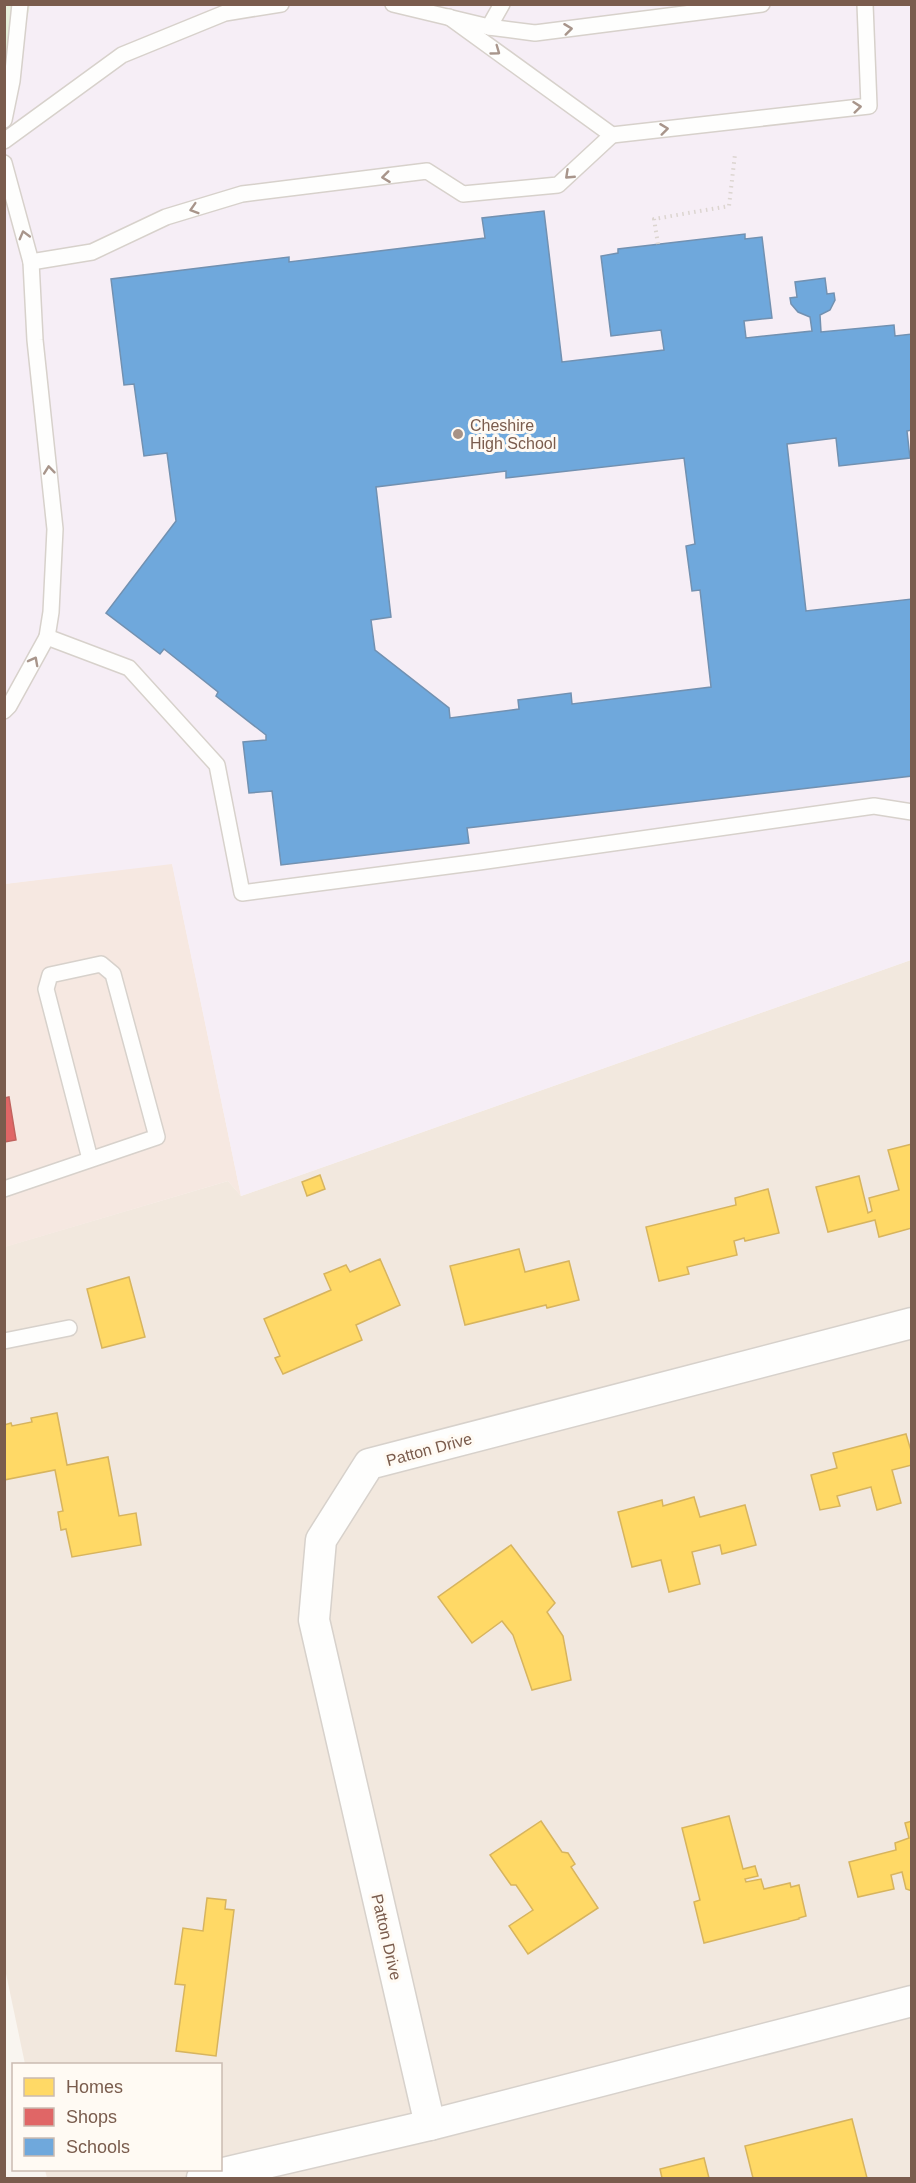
<svg xmlns="http://www.w3.org/2000/svg" width="916" height="2183" font-family="Arial,sans-serif">
	<style>
		.residential { fill: #f2e8de }
		.commercial { fill: #f6e8e1 }
		.education { fill: #f6eef6 }
		.green { fill: #e7f0db }
		.homes { fill: #ffd966; stroke: #d7b45e; stroke-width: 1.5 }
		.shops { fill: #e06666; stroke: #c1635e; stroke-width: 1.5 }
		.schools { fill: #6fa8dc; stroke: #7291b1; stroke-width: 1.5; fill-rule: evenodd }
		.lines { fill: none; stroke-linecap: round; stroke-linejoin: round }
		.lane-casing { stroke: #d7d1cb; stroke-width: 18 }
		.street-casing { stroke: #d7d1cb; stroke-width: 33 }
		.path { stroke: #dcd5d0; stroke-width: 4; stroke-dasharray: 1.5 4.5; stroke-linecap: butt }
		.lane { stroke: #fefefd; stroke-width: 15 }
		.street { stroke: #fefefd; stroke-width: 30 }
		.oneway { stroke: #a8958b }
		.poi-dot { fill: #a69286; stroke: #fffaf3; stroke-width: 2 }
		.labels { text-anchor: middle; stroke-width: 6; stroke-linejoin: round; paint-order: stroke }
		.poi-label { font-size: 16px; fill: #7a5c4d; stroke: #fffaf3; text-anchor: start }
		.street-label { font-size: 16px; fill: #7a5c4d; stroke: #fffaf3 }
	</style>
	<rect width="100%" height="100%" fill="#f9f5f0"/>
	<polygon class="residential" points="911,960 911,2178 47,2178 45,2170 220,2170 220,2064 25,2064 4,1964 4,1247 228,1181 241,1196"/>
	<polygon class="commercial" points="172,863 241,1196 228,1181 5,1247 4,884"/>
	<polygon class="education" points="4,5 911,5 911,960 241,1196 172,864 5,884"/>
	<polygon class="green" points="5,5 30,5 5,121"/>
	<g class="homes">
		<polygon points="912,1144 912,1228 879,1237 875,1220 828,1232 816,1187 859,1176 868,1213 872,1211 869,1198 899,1190 888,1150"/>
		<polygon points="320,1175 325,1189 307,1196 302,1182"/>
		<polygon points="768,1189 779,1233 745,1241 744,1238 734,1241 737,1255 687,1267 689,1274 659,1281 646,1227 736,1205 735,1198"/>
		<polygon points="519,1249 525,1272 569,1261 579,1300 547,1308 546,1305 465,1325 450,1266"/>
		<polygon points="380,1259 400,1305 356,1325 362,1340 283,1374 275,1358 280,1356 264,1319 331,1290 324,1274 346,1265 350,1272"/>
		<polygon points="129,1277 145,1337 102,1348 87,1289"/>
		<polygon points="57,1413 67,1465 108,1457 119,1516 136,1513 141,1545 72,1557 66,1529 61,1530 58,1512 63,1511 55,1470 4,1480 4,1425 11,1423 12,1426 32,1422 31,1418"/>
		<polygon points="906,1434 912,1454 912,1465 892,1470 901,1503 877,1510 871,1487 837,1496 840,1506 820,1510 811,1475 837,1468 833,1453"/>
		<polygon points="694,1497 700,1517 745,1505 756,1545 722,1554 720,1545 692,1552 700,1584 669,1592 661,1560 632,1567 618,1512 662,1500 663,1506"/>
		<polygon points="511,1545 555,1603 547,1612 563,1636 571,1680 532,1690 513,1635 502,1621 472,1643 438,1597"/>
		<polygon points="729,1816 743,1869 755,1866 758,1876 745,1879 746,1882 761,1879 764,1889 790,1883 791,1887 799,1885 806,1916 799,1918 799,1919 704,1943 694,1902 700,1900 682,1828"/>
		<polygon points="541,1821 562,1852 568,1853 575,1864 571,1867 598,1908 528,1954 509,1926 533,1910 516,1885 511,1885 490,1855"/>
		<polygon points="912,1821 912,1891 906,1889 902,1872 891,1875 894,1889 858,1897 849,1862 896,1850 895,1843 909,1838 905,1823"/>
		<polygon points="207,1898 226,1900 225,1909 234,1910 216,2056 176,2051 185,1985 175,1984 183,1928 203,1931"/>
		<polygon points="852,2119 867,2178 753,2178 745,2146"/>
		<polygon points="704,2158 709,2178 662,2178 660,2169"/>
	</g>
	<polygon class="shops" points="9,1097 16,1140 4,1142 4,1098"/>
	<path class="schools" d="M544,211L562,362L664,350L661,330L611,336L601,256L618,253V249L745,234V239L762,237L772,318L744,321L746,338L812,331L810,317L798,312L791,304L790,298L797,297L795,282L825,278L827,294L834,293L835,300L830,310L820,315L821,332L894,325L895,336L912,334V430L907,431L910,458L839,466L836,438L787,444L806,611L912,599V776L467,828L469,843L281,865L272,791L249,793L243,742L266,740V735L216,696L218,692L164,649L160,654L106,613L176,521L167,453L144,456L134,384L124,385L111,279L289,257V262L485,238L482,218ZM684,458L695,544L686,546L692,591L700,590L711,687L572,704L571,693L518,700L519,709L450,718L449,708L375,650L371,620L391,617L376,487L506,471V478Z"/>
	<g class="lines">
		<defs>
			<g id="lane">
				<polyline points="393,4 489,27 502,4"/>
				<polyline points="449,17 612,135 869,106 865,4"/>
				<polyline points="489,27 535,33 762,4"/>
				<polyline points="4,120 12,81 20,4"/>
				<polyline points="4,141 122,55 225,13 281,4"/>
				<polyline points="4,163 31,262 35,340 55,529 51,612 47,637 9,706 4,711"/>
				<polyline points="31,262 92,252 166,217 242,194 427,171 463,194 558,185 612,135"/>
				<polyline points="47,637 129,668 217,765 242,893 479,862 874,806 912,812"/>
				<polyline points="4,1189 157,1137 113,974 101,964 50,975 46,989 90,1159"/>
				<polyline points="4,1341 69,1328"/>
			</g>
			<g id="street">
				<polyline points="912,1323 369,1464 321,1540 314,1620 430,2125 912,2001"/>
				<polyline points="202,2178 430,2125"/>
			</g>
		</defs>
		<use href="#lane" class="lane-casing"/>
		<use href="#street" class="street-casing"/>
		<polyline class="path" points="658,244 654,219 729,206 735,154"/>
		<use href="#lane" class="lane"/>
		<use href="#street" class="street"/>
	</g>
	<defs><path id="oneway-chevron" d="M-2-3.5L2.5 0L-2 3.5" fill="none" stroke-width="1.6" stroke-linecap="round" stroke-linejoin="round" transform="scale(1.5)"/></defs>
	<g class="oneway">
		<use href="#oneway-chevron" transform="translate(568 29) rotate(-7)"/>
		<use href="#oneway-chevron" transform="translate(496 51) rotate(36)"/>
		<use href="#oneway-chevron" transform="translate(857 107) rotate(-6)"/>
		<use href="#oneway-chevron" transform="translate(664 129) rotate(-7)"/>
		<use href="#oneway-chevron" transform="translate(569 175) rotate(137)"/>
		<use href="#oneway-chevron" transform="translate(386 177) rotate(173)"/>
		<use href="#oneway-chevron" transform="translate(194 209) rotate(163)"/>
		<use href="#oneway-chevron" transform="translate(24 235) rotate(-105)"/>
		<use href="#oneway-chevron" transform="translate(49 470) rotate(-96)"/>
		<use href="#oneway-chevron" transform="translate(34 661) rotate(-62)"/>
	</g>
	<circle class="poi-dot" cx="458" cy="434" r="6"/>
	<g class="labels">
		<g class="poi-label">
			<text x="470" y="431">Cheshire<tspan x="470" dy="18">High School</tspan></text>
		</g>
		<g class="street-label">
			<text transform="translate(429 1449) rotate(-15)" y="6">Patton Drive</text>
			<text transform="translate(387 1937) rotate(77)" y="6">Patton Drive</text>
		</g>
	</g>
	<rect width="916" height="2183" fill="none" stroke="#7a5c4d" stroke-width="12"/>
	<rect x="12" y="2063" width="210" height="108" fill="#fffaf3" stroke="#cabbb1" stroke-width="1.5"/>
	<rect x="24" y="2078" width="30" height="18" fill="#ffd966" stroke="#cabbb1" stroke-width="1.5"/>
	<text x="66" y="2093" font-size="18" fill="#7a5c4d">Homes</text>
	<rect x="24" y="2108" width="30" height="18" fill="#e06666" stroke="#cabbb1" stroke-width="1.5"/>
	<text x="66" y="2123" font-size="18" fill="#7a5c4d">Shops</text>
	<rect x="24" y="2138" width="30" height="18" fill="#6fa8dc" stroke="#cabbb1" stroke-width="1.5"/>
	<text x="66" y="2153" font-size="18" fill="#7a5c4d">Schools</text>
</svg>
